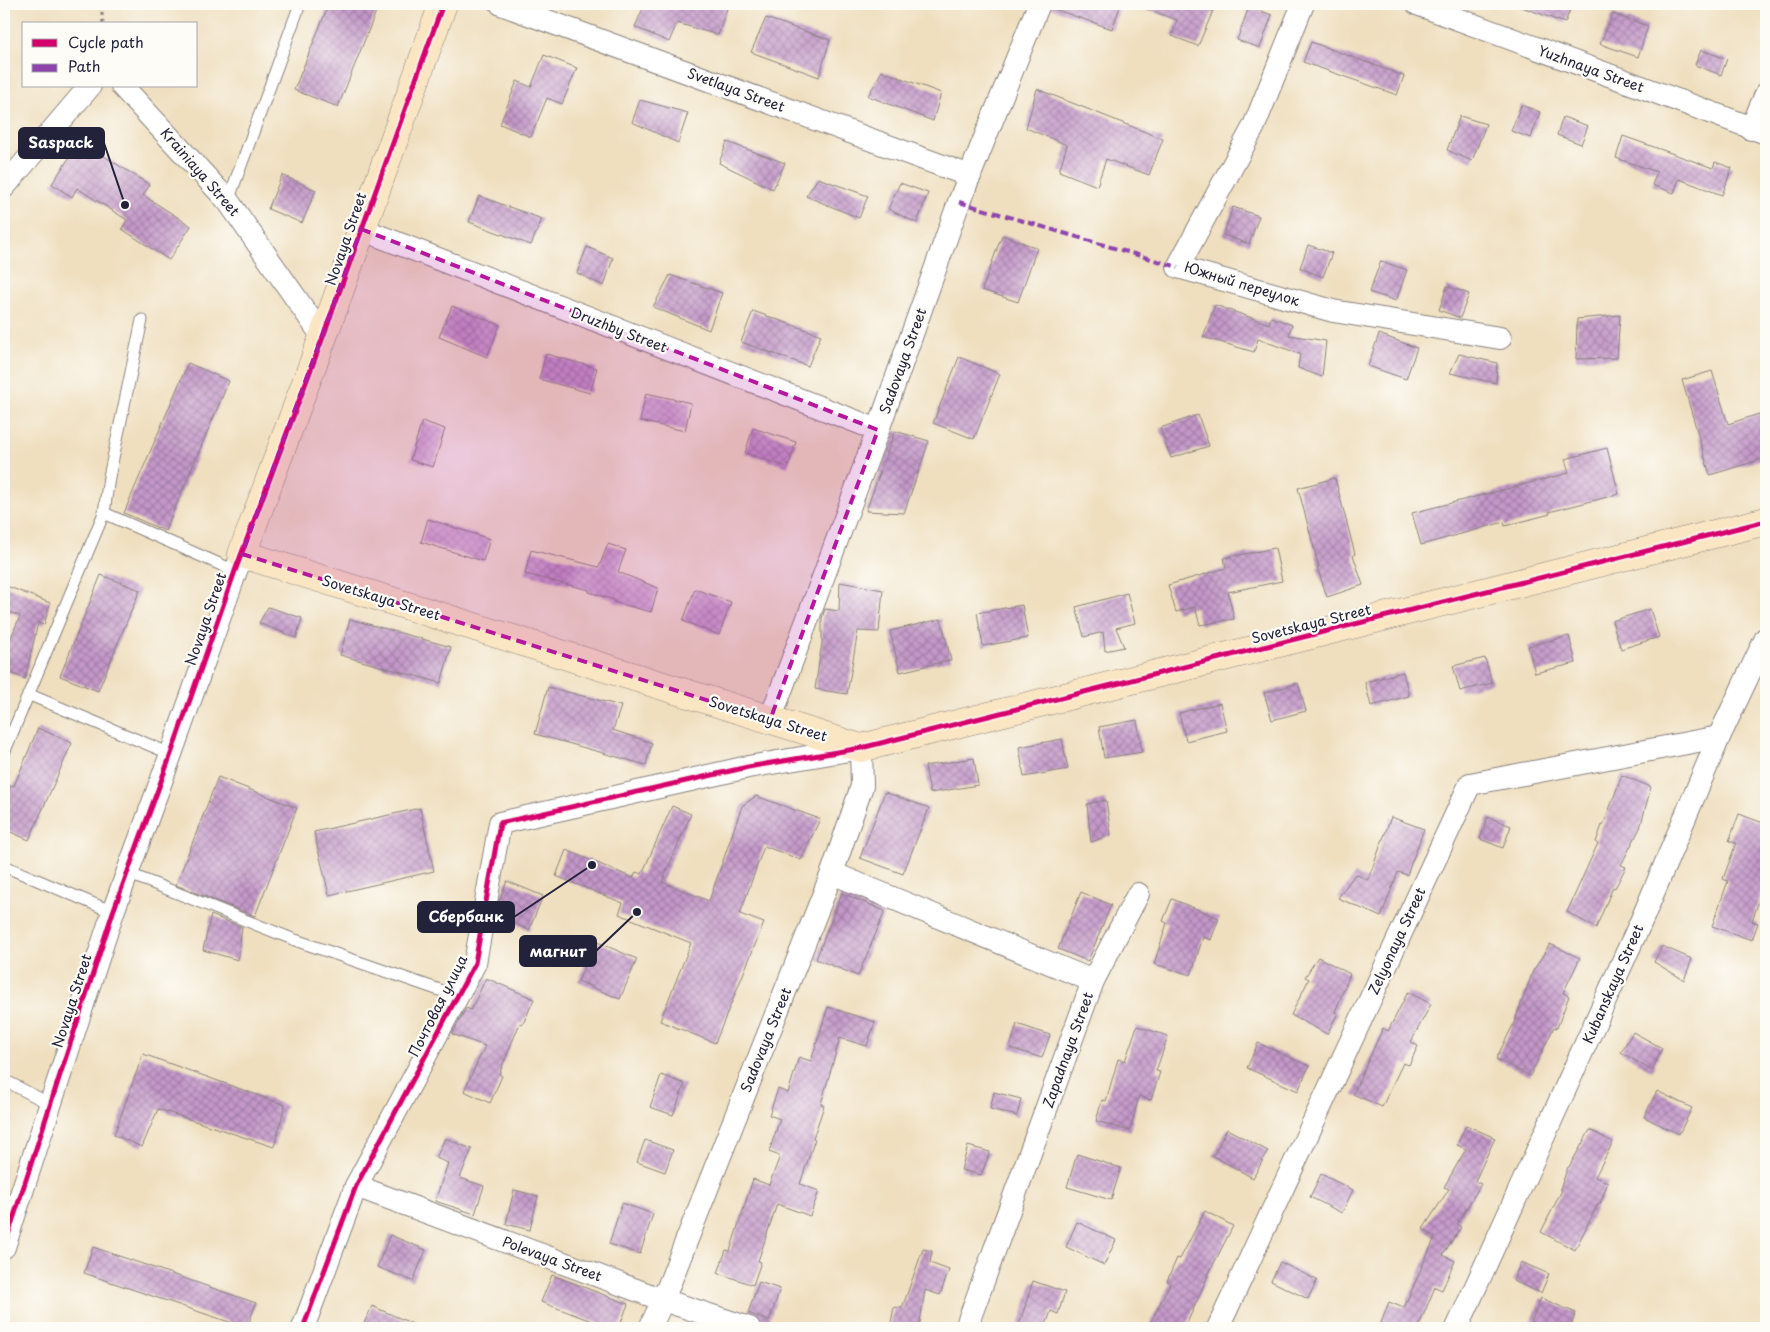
<svg xmlns="http://www.w3.org/2000/svg" width="1770" height="1332" font-family="'Playpen Sans',sans-serif">
	<style>
		.building { fill: url(#building-cross-hatch) }
		.lines { fill: none; stroke-linecap: round; stroke-linejoin: round }
		.lane-casing { stroke: #88807d; stroke-width: 13 }
		.street-casing { stroke: #88807d; stroke-width: 24 }
		.secondary-casing { stroke: #88807d; stroke-width: 29 }
		.path { stroke: #88807d; stroke-width: 3; stroke-dasharray: 4 4; stroke-linecap: butt }
		.lane { stroke: #fff; stroke-width: 11 }
		.street { stroke: #fff; stroke-width: 22 }
		.secondary { stroke: #fbe6c4; stroke-width: 28 }
		.quiet { stroke: #8e44ad; stroke-width: 4; stroke-dasharray: 8 4; stroke-linecap: butt }
		.cycleway-casing { stroke: #fdfcf7; stroke-width: 8 }
		.cycleway { stroke: #d6006c; stroke-width: 5 }
		.marked { fill: #b5179e; fill-opacity: 0.2; stroke: #b5179e; stroke-width: 4; stroke-dasharray: 10 6; stroke-linejoin: round }
		.labels { text-anchor: middle; stroke-width: 4.5; stroke-linejoin: round; paint-order: stroke }
		.street-label { font-size: 14px; fill: #22223b; stroke: #fdfcf7 }
		.leader { fill: none; stroke: #22223b; stroke-width: 2 }
		.callout-dot { fill: #22223b; stroke: #fdfcf7; stroke-width: 2 }
		.callout { fill: #22223b; stroke: #22223b; stroke-width: 2 }
		.callout-label { font-size: 15px; text-anchor: middle; font-weight: bold; fill: #fff }
	</style>
	<defs>
		<pattern id="building-cross-hatch" width="8" height="8" patternUnits="userSpaceOnUse" patternTransform="scale(1.25)"><rect width="8" height="8" fill="#c498c9"/><path d="M0 0l8 8M0 8l8-8" fill="none" stroke="#9f7ca4"/></pattern>
	</defs>
	<rect width="100%" height="100%" fill="#fdfcf7"/>
	<filter id="ink" filterUnits="userSpaceOnUse"><feTurbulence type="fractalNoise" baseFrequency=".02" numOctaves="2"/><feDisplacementMap in="SourceGraphic" scale="10" xChannelSelector="R" yChannelSelector="G"/><feConvolveMatrix kernelMatrix="1 2 1 2 8 2 1 2 1" color-interpolation-filters="sRGB"/></filter>
	<filter id="wash" filterUnits="userSpaceOnUse"><feTurbulence type="fractalNoise" baseFrequency=".0096" numOctaves="4" result="noise"/><feDisplacementMap in="SourceGraphic" scale="20" xChannelSelector="R" yChannelSelector="G"/><feGaussianBlur stdDeviation="1.12" result="paint"/><feColorMatrix in="noise" values="0 0 0 0 0 0 0 0 0 0 0 0 0 0 0 0 0 1.4 0 .05"/><feComposite in="paint" operator="in"/></filter>
	<g filter="url(#wash)">
		<rect width="100%" height="100%" fill="#efdfbf"/>
		<g id="blocks">
			<g class="building">
				<polygon points="329,4 379,4 338,107 294,90"/>
				<polygon points="645,4 716,4 727,9 718,35 677,23 669,42 635,27"/>
				<polygon points="1052,4 1121,4 1112,29 1051,8"/>
				<polygon points="1138,4 1191,4 1213,11 1198,46 1172,36 1177,20 1138,6"/>
				<polygon points="1519,4 1572,4 1565,23 1519,6"/>
				<polygon points="1249,7 1272,15 1260,48 1237,40"/>
				<polygon points="1613,14 1648,26 1638,57 1600,44"/>
				<polygon points="766,18 830,40 819,77 751,52"/>
				<polygon points="1311,42 1404,76 1397,95 1303,62"/>
				<polygon points="1701,50 1727,59 1721,75 1695,65"/>
				<polygon points="544,55 577,68 562,104 547,98 531,137 500,124 517,81 531,87"/>
				<polygon points="882,71 941,93 933,121 868,96"/>
				<polygon points="1037,89 1163,139 1149,175 1106,159 1097,186 1059,171 1067,145 1026,128"/>
				<polygon points="640,100 688,113 678,143 632,122"/>
				<polygon points="1521,105 1540,112 1531,138 1511,131"/>
				<polygon points="1460,116 1486,124 1472,161 1447,150"/>
				<polygon points="1563,117 1588,126 1581,144 1557,135"/>
				<polygon points="1623,136 1713,168 1715,162 1732,168 1722,195 1679,179 1674,193 1652,185 1657,172 1616,158"/>
				<polygon points="80,141 150,185 143,195 191,226 169,260 122,229 127,220 77,188 72,197 52,184"/>
				<polygon points="727,142 785,163 773,189 719,163"/>
				<polygon points="282,175 316,190 302,223 268,209"/>
				<polygon points="818,178 868,196 859,218 806,196"/>
				<polygon points="900,183 928,193 917,223 888,209"/>
				<polygon points="479,196 542,219 531,245 469,222"/>
				<polygon points="1233,207 1259,216 1249,244 1223,235"/>
				<polygon points="1002,235 1037,248 1018,302 982,290"/>
				<polygon points="1308,245 1332,253 1323,277 1300,268"/>
				<polygon points="587,247 613,258 604,286 577,273"/>
				<polygon points="1381,261 1407,270 1396,301 1369,292"/>
				<polygon points="670,275 722,293 709,330 653,307"/>
				<polygon points="1447,286 1469,294 1460,318 1439,310"/>
				<polygon points="1215,305 1269,324 1271,317 1292,325 1289,335 1326,341 1322,377 1298,368 1300,354 1258,339 1254,352 1203,337"/>
				<polygon points="452,306 500,325 487,357 439,337"/>
				<polygon points="753,311 821,335 808,366 741,342"/>
				<polygon points="1620,315 1617,358 1576,359 1577,319"/>
				<polygon points="1379,334 1417,348 1406,379 1368,366"/>
				<polygon points="546,354 597,368 590,393 539,379"/>
				<polygon points="1459,354 1497,363 1496,383 1450,373"/>
				<polygon points="959,357 1000,374 974,439 933,423"/>
				<polygon points="188,363 229,381 165,531 124,513"/>
				<polygon points="1712,371 1728,424 1759,414 1766,438 1766,458 1710,475 1682,380"/>
				<polygon points="646,393 691,403 685,431 640,421"/>
				<polygon points="1198,415 1209,446 1171,458 1160,428"/>
				<polygon points="422,421 445,429 433,467 410,460"/>
				<polygon points="753,428 796,442 788,467 745,453"/>
				<polygon points="895,431 929,441 904,513 866,511"/>
				<polygon points="1607,448 1619,494 1549,512 1550,514 1505,526 1504,522 1421,545 1412,513 1569,473 1565,459"/>
				<polygon points="1335,478 1355,554 1353,555 1363,585 1327,597 1317,567 1319,567 1298,488"/>
				<polygon points="428,519 490,539 483,561 421,542"/>
				<polygon points="608,544 626,550 618,572 658,588 651,612 614,602 614,600 589,592 589,590 525,574 531,550 599,567"/>
				<polygon points="1275,548 1282,581 1228,592 1234,619 1200,625 1195,607 1176,612 1168,585 1226,568 1224,558"/>
				<polygon points="101,575 140,590 98,691 60,676"/>
				<polygon points="840,582 883,590 879,632 858,631 847,694 815,689 822,643 822,618 825,609 839,611"/>
				<polygon points="4,585 50,603 44,625 38,623 25,679 4,670 4,655 20,616 4,610"/>
				<polygon points="695,589 731,602 719,635 683,621"/>
				<polygon points="1127,593 1135,623 1116,628 1124,647 1105,651 1103,632 1084,637 1076,607"/>
				<polygon points="1022,605 1028,638 983,646 977,613"/>
				<polygon points="268,607 302,618 296,638 259,623"/>
				<polygon points="1650,609 1659,637 1621,649 1612,621"/>
				<polygon points="350,619 451,647 441,683 340,655"/>
				<polygon points="941,619 951,660 900,672 890,631"/>
				<polygon points="1569,636 1576,663 1535,673 1528,646"/>
				<polygon points="1485,658 1492,683 1460,691 1453,666"/>
				<polygon points="1403,672 1409,696 1371,706 1365,682"/>
				<polygon points="1298,683 1306,711 1272,720 1264,693"/>
				<polygon points="548,687 621,706 613,730 652,743 646,765 535,734"/>
				<polygon points="1220,703 1227,731 1186,741 1179,713"/>
				<polygon points="1137,720 1142,752 1104,758 1099,727"/>
				<polygon points="38,728 72,743 29,840 4,829 4,802 11,785 14,786"/>
				<polygon points="1062,739 1068,769 1024,777 1019,747"/>
				<polygon points="974,758 978,785 930,793 925,766"/>
				<polygon points="1622,775 1651,787 1640,828 1621,865 1626,867 1615,888 1613,887 1596,928 1567,912 1598,843 1596,842 1602,825 1603,826"/>
				<polygon points="218,777 297,808 255,916 176,885"/>
				<polygon points="885,792 929,808 903,874 860,858"/>
				<polygon points="756,796 820,819 801,860 764,846 740,914 764,923 715,1043 660,1021 691,943 619,914 623,903 556,876 566,850 633,878 636,872 642,874 672,806 691,814 662,882 709,901 742,806"/>
				<polygon points="1106,800 1111,835 1091,842 1087,804"/>
				<polygon points="420,808 434,871 329,895 314,832"/>
				<polygon points="1739,814 1766,824 1766,880 1752,921 1758,923 1752,940 1712,926 1728,881 1723,879 1736,843 1729,841"/>
				<polygon points="1391,817 1424,829 1407,875 1398,872 1381,917 1338,898 1355,874 1368,880"/>
				<polygon points="1488,817 1511,826 1503,848 1480,839"/>
				<polygon points="507,881 543,896 529,930 497,916 500,899"/>
				<polygon points="1081,892 1111,905 1088,961 1058,949"/>
				<polygon points="842,893 885,911 858,976 816,959"/>
				<polygon points="1172,899 1219,918 1211,940 1203,937 1191,975 1154,964 1167,923 1163,921"/>
				<polygon points="211,915 242,927 238,960 203,950"/>
				<polygon points="595,941 637,959 620,999 578,981"/>
				<polygon points="1550,944 1580,958 1563,993 1569,996 1557,1028 1554,1027 1530,1076 1496,1059 1514,1023 1533,971"/>
				<polygon points="1662,946 1692,959 1684,980 1654,962"/>
				<polygon points="1318,957 1350,974 1335,1012 1338,1013 1327,1034 1291,1015 1309,979 1305,977"/>
				<polygon points="486,978 534,999 523,1024 520,1023 499,1074 502,1076 490,1103 464,1091 485,1046 452,1034 466,1008 471,1010"/>
				<polygon points="1408,992 1431,1004 1411,1042 1418,1046 1409,1065 1403,1063 1382,1107 1353,1094 1383,1028 1388,1031"/>
				<polygon points="828,1007 875,1022 867,1046 840,1038 821,1104 824,1106 813,1138 815,1139 800,1184 819,1191 810,1216 777,1204 758,1261 761,1262 753,1285 718,1273 726,1250 730,1251 753,1179 769,1185 780,1156 769,1152 780,1119 769,1115 778,1089 788,1093 799,1057 811,1061"/>
				<polygon points="1017,1024 1050,1035 1042,1058 1010,1048"/>
				<polygon points="1137,1026 1168,1036 1156,1071 1160,1072 1151,1100 1139,1096 1130,1131 1096,1121 1102,1100 1106,1101 1118,1059 1125,1061"/>
				<polygon points="1633,1032 1662,1048 1652,1071 1621,1052"/>
				<polygon points="1258,1043 1309,1066 1298,1091 1247,1068"/>
				<polygon points="143,1054 285,1105 274,1147 158,1109 142,1147 114,1135"/>
				<polygon points="661,1075 685,1084 673,1115 650,1107"/>
				<polygon points="1657,1091 1692,1108 1679,1134 1644,1117"/>
				<polygon points="994,1092 1021,1099 1017,1116 990,1109"/>
				<polygon points="1466,1125 1495,1138 1475,1181 1481,1184 1457,1224 1461,1227 1443,1255 1455,1261 1442,1290 1435,1287 1418,1328 1379,1328 1389,1302 1404,1308 1435,1237 1423,1229 1449,1189 1444,1187 1466,1149 1457,1145"/>
				<polygon points="1227,1129 1268,1151 1253,1178 1213,1156"/>
				<polygon points="1590,1130 1613,1142 1595,1177 1608,1182 1600,1204 1598,1204 1575,1250 1541,1232 1562,1190 1560,1189 1568,1167 1569,1167"/>
				<polygon points="445,1138 472,1149 460,1178 484,1186 475,1214 435,1201 448,1163 436,1158"/>
				<polygon points="645,1140 673,1150 665,1172 637,1162"/>
				<polygon points="968,1146 990,1152 981,1175 961,1170"/>
				<polygon points="1077,1154 1121,1168 1111,1200 1067,1187"/>
				<polygon points="1321,1174 1353,1190 1342,1213 1310,1197"/>
				<polygon points="514,1190 538,1196 530,1230 506,1224"/>
				<polygon points="622,1203 653,1214 640,1254 609,1244"/>
				<polygon points="1205,1211 1233,1226 1209,1273 1185,1328 1148,1328 1170,1283 1167,1281 1177,1258 1180,1259"/>
				<polygon points="1077,1222 1116,1240 1104,1265 1066,1247"/>
				<polygon points="390,1235 426,1250 413,1281 377,1267"/>
				<polygon points="93,1247 256,1303 247,1328 84,1273"/>
				<polygon points="923,1249 932,1251 930,1263 949,1270 940,1295 925,1290 919,1328 890,1328 894,1307 902,1308"/>
				<polygon points="1280,1262 1317,1280 1308,1299 1271,1281"/>
				<polygon points="1521,1262 1549,1274 1541,1293 1513,1281"/>
				<polygon points="552,1275 628,1304 619,1328 610,1328 541,1302"/>
				<polygon points="1033,1281 1065,1292 1058,1314 1051,1311 1045,1328 1018,1328"/>
				<polygon points="759,1282 780,1289 769,1321 748,1313"/>
				<polygon points="1541,1298 1576,1313 1570,1328 1546,1328 1531,1322"/>
				<polygon points="372,1306 422,1328 362,1328"/>
			</g>
		</g>
	</g>
	<g filter="url(#ink)">
		<use href="#blocks" fill-opacity="0" stroke="#88807d" stroke-width="1"/>
		<g class="lines">
			<defs>
				<g id="lane">
					<polyline points="228,201 300,4"/>
					<polyline points="104,513 235,571"/>
					<polyline points="30,695 171,754"/>
					<polyline points="4,753 104,513 109,477 142,320"/>
					<polyline points="4,866 113,912"/>
					<polyline points="127,873 295,940 457,996"/>
					<polyline points="4,1080 50,1104"/>
				</g>
				<g id="street">
					<polyline points="501,4 970,176"/>
					<polyline points="1303,4 1254,126 1178,267 1333,311 1500,338"/>
					<polyline points="1417,4 1766,133"/>
					<polyline points="122,86 228,201 323,337"/>
					<polyline points="1751,129 1766,94"/>
					<polyline points="4,187 90,86"/>
					<polyline points="361,229 878,430"/>
					<polyline points="770,720 878,430 959,202 1039,4"/>
					<polyline points="832,873 1093,981 966,1328"/>
					<polyline points="1093,981 1138,894"/>
					<polyline points="356,1186 663,1300 749,1328"/>
					<polyline points="4,1247 113,912 171,754 242,554"/>
					<polyline points="303,1328 356,1186 475,963 500,823 748,767 861,748 862,786 832,873 663,1300 650,1328"/>
					<polyline points="1218,1328 1470,784 1719,737"/>
					<polyline points="1457,1328 1643,917 1719,737 1766,638"/>
				</g>
				<polyline id="secondary" points="443,4 323,337 242,554 861,748 1766,521"/>
			</defs>
			<use href="#lane" class="lane-casing"/>
			<use href="#street" class="street-casing"/>
			<use href="#secondary" class="secondary-casing"/>
			<polyline class="path" points="101,4 103,24"/>
			<use href="#lane" class="lane"/>
			<use href="#street" class="street"/>
			<use href="#secondary" class="secondary"/>
			<polyline class="quiet" points="959,202 1178,267"/>
			<defs>
				<g id="cycleway">
					<polyline points="4,1247 113,912 171,754 235,571 323,337 443,4"/>
					<polyline points="303,1328 356,1186 475,963 500,823 748,767 861,748 1766,521"/>
				</g>
			</defs>
			<use href="#cycleway" class="cycleway-casing"/>
			<use href="#cycleway" class="cycleway"/>
		</g>
	</g>
	<path class="marked" d="M361,229L878,430L770,720L242,554Z"/>
	<g class="labels">
		<g class="street-label">
			<text transform="translate(1591 69) rotate(20)" y="5">Yuzhnaya Street</text>
			<text transform="translate(736 90) rotate(20)" y="5">Svetlaya Street</text>
			<text transform="translate(200 172) rotate(49)" y="5">Krainiaya Street</text>
			<text transform="translate(346 239) rotate(-71)" y="5">Novaya Street</text>
			<text transform="translate(1242 284) rotate(17)" y="5">Южный переулок</text>
			<text transform="translate(619 330) rotate(21)" y="5">Druzhby Street</text>
			<text transform="translate(903 361) rotate(-70)" y="5">Sadovaya Street</text>
			<text transform="translate(381 598) rotate(17)" y="5">Sovetskaya Street</text>
			<text transform="translate(206 619) rotate(-71)" y="5">Novaya Street</text>
			<text transform="translate(1311 624) rotate(-14)" y="5">Sovetskaya Street</text>
			<text transform="translate(768 719) rotate(17)" y="5">Sovetskaya Street</text>
			<text transform="translate(1397 941) rotate(-65)" y="5">Zelyonaya Street</text>
			<text transform="translate(1613 984) rotate(-66)" y="5">Kubanskaya Street</text>
			<text transform="translate(72 1001) rotate(-72)" y="5">Novaya Street</text>
			<text transform="translate(438 1006) rotate(-63)" y="5">Почтовая улица</text>
			<text transform="translate(766 1040) rotate(-68)" y="5">Sadovaya Street</text>
			<text transform="translate(1068 1050) rotate(-70)" y="5">Zapadnaya Street</text>
			<text transform="translate(552 1259) rotate(20)" y="5">Polevaya Street</text>
		</g>
	</g>
	<path class="leader" d="M125 205L104 143M592 865L514 917M637 912L596 951"/>
	<g class="callout-dot">
		<circle cx="125" cy="205" r="5"/>
		<circle cx="592" cy="865" r="5"/>
		<circle cx="637" cy="912" r="5"/>
	</g>
	<g class="callout">
		<rect x="19" y="128" width="85" height="30" rx="5"/>
		<rect x="418" y="902" width="96" height="30" rx="5"/>
		<rect x="520" y="936" width="76" height="30" rx="5"/>
	</g>
	<g class="callout-label">
		<text x="61" y="148">Saspack</text>
		<text x="466" y="922">Сбербанк</text>
		<text x="558" y="957">магнит</text>
	</g>
	<rect width="1770" height="1332" fill="none" stroke="#fdfcf7" stroke-width="20"/>
	<rect x="22" y="22" width="175" height="65" fill="#fdfcf7" stroke="#a5a5ac"/>
	<rect x="32" y="39" width="25" height="8" fill="#d6006c" stroke="#a5a5ac"/>
	<text x="68" y="48" font-size="15" fill="#22223b">Cycle path</text>
	<rect x="32" y="64" width="25" height="8" fill="#8e44ad" stroke="#a5a5ac"/>
	<text x="68" y="72" font-size="15" fill="#22223b">Path</text>
</svg>
